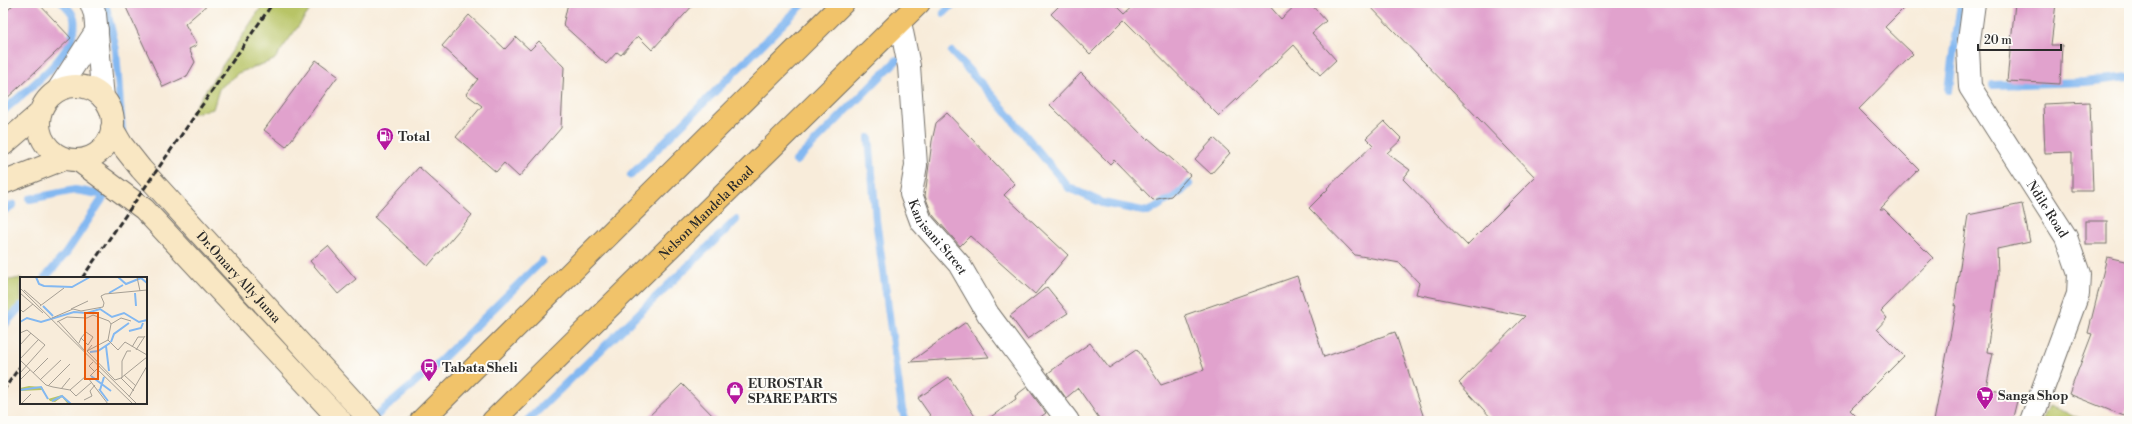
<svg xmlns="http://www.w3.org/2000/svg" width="2132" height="424" font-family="'Libre Bodoni',serif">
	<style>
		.green { fill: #b8c466; stroke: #727848 }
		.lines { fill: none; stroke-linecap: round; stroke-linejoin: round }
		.stream { stroke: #83b8f1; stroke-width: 8 }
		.building { fill: #e1a2cd }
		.minor-casing { stroke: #736f68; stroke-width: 24 }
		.tertiary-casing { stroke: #736f68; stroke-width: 24 }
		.secondary-casing { stroke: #736f68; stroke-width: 24 }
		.primary-casing { stroke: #736f68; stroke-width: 24 }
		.minor { stroke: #fff; stroke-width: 22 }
		.tertiary { stroke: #fff; stroke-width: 22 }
		.secondary { stroke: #f9e7c3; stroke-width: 22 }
		.primary { stroke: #f1c36a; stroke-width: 22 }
		.rail { stroke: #2b2b2b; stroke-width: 3; stroke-dasharray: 6 3; stroke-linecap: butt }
		.labels { text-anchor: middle; stroke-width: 4; stroke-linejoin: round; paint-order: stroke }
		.poi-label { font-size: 13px; font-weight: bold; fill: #2b2b2b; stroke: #fdfcf7; text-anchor: start }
		.street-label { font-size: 13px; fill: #2b2b2b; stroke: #fdfcf7 }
		.inset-river { fill: none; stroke: #83b8f1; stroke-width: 2 }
		.inset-road { fill: none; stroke: #a69f94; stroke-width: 1 }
		.view { fill: #e8590c; fill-opacity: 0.15; stroke: #e8590c; stroke-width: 2 }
		.inset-edge { fill: none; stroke: #2b2b2b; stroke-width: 2 }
	</style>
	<rect width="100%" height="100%" fill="#fdfcf7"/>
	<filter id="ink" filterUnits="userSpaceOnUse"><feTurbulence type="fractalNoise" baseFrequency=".025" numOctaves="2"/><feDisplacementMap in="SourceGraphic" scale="8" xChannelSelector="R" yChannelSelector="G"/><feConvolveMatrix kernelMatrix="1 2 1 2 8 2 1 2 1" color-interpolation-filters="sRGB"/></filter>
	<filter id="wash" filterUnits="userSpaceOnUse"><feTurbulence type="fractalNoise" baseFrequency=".012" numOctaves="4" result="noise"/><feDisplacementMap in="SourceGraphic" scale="16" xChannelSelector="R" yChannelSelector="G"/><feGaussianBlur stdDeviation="0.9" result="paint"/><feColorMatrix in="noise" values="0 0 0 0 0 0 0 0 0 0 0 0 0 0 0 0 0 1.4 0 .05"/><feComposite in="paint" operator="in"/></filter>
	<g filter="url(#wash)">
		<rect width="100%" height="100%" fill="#f8ecda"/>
		<g class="green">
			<polygon points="264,3 315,3 274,60 238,73 219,89 213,109 190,114"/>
			<polygon points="21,278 21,302 3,335 3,281"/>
			<polygon points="2049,406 2088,421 2042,421"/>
		</g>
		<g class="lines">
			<g class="stream">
				<polyline points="105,3 116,50 122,133"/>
				<polyline points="944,13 954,3"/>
				<polyline points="952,52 997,101 1069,188 1103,203 1148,212 1182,191 1189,184"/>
				<polyline points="1993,85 2085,82 2129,77"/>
				<polyline points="1949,90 1961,3"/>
				<path d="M3,111C25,91 81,52 74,18C73,13 67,7 63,3"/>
				<polyline points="869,138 876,220 902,409 906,421"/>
				<polyline points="796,161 897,60"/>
				<polyline points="631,175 804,3"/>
				<polyline points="30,199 75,190 105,195 66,253 45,278"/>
				<polyline points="3,211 13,205"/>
				<polyline points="3,326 21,306"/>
				<polyline points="371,420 435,366 542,261"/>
				<polyline points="527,421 736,220"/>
			</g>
		</g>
		<g id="blocks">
			<g class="building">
				<polygon points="15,3 38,3 71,38 3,102 3,15"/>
				<polygon points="124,3 209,3 185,24 197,45 189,49 195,62 187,76 163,87"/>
				<polygon points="568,3 695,3 652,50 638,36 621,55 617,52 606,64 563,25"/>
				<polygon points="1062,3 1114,3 1125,14 1137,3 1267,3 1281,19 1298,3 1310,3 1326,21 1312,33 1336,60 1320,75 1294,45 1219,116 1124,20 1090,54 1051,14"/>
				<polygon points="1367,3 1909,3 1885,27 1913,54 1859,109 1919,169 1880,209 1884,209 1933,258 1881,311 1887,318 1877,329 1904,356 1850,410 1861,421 1494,421 1459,383 1525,316 1416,294 1419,283 1400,263 1355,255 1309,208 1328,189 1327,188 1373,145 1366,138 1384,121 1402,139 1387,153 1410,170 1403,179 1467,245 1535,177"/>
				<polygon points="2015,3 2056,3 2051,45 2062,45 2060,84 2007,81"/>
				<polygon points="469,15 505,49 516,37 530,50 539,41 564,67 561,128 519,177 504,163 496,172 456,137 482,106 466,94 478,79 442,46"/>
				<polygon points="316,60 338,76 286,147 264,130"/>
				<polygon points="1081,73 1147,140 1148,138 1190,175 1171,196 1153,200 1114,160 1110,164 1050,105"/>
				<polygon points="2090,102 2093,191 2072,191 2072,152 2045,153 2043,104"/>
				<polygon points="947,113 1015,184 1004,195 1068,255 1035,294 970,236 960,246 932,214 925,196 932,141 936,123"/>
				<polygon points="1214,138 1230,153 1211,174 1195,159"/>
				<polygon points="419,167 472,215 428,266 374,217"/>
				<polygon points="2022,204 2030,242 1997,249 1998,274 1987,352 1993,353 1986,388 2018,397 2012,421 1934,421 1956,305 1954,306 1968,215"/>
				<rect x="2086" y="221" width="21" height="23"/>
				<polygon points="328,246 356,279 338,294 310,261"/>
				<polygon points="2107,257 2129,262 2129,404 2124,416 2069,394 2092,334 2088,333"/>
				<polygon points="1297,276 1324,357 1395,332 1425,421 1101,421 1078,388 1066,398 1048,373 1090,343 1109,368 1137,349 1161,385 1204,370 1185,315"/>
				<polygon points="1047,287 1068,313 1027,339 1010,316"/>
				<polygon points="966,322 989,357 910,362"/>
				<polygon points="949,377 978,421 934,421 918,398"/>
				<polygon points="682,384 718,421 644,421"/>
				<polygon points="1027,387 1046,413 1035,421 985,421 1016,399 1015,396"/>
			</g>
		</g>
	</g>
	<g filter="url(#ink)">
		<use href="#blocks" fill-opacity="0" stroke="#736f68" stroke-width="1"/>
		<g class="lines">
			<defs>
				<g id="minor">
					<path id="s1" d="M1974,3L1968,48L1970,87L2066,237L2079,274L2078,294L2031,421"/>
					<path id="s2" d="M900,22L909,66L916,165L911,194L921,221L959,264L988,314L1068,421"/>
				</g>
				<g id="tertiary">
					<polyline points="91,3 95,14 103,98"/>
					<polyline points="58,90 97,30"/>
				</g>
				<g id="secondary">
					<circle cx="76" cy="123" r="37"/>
					<path id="s3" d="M112,128L122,145L141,169L371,421"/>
					<polyline points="3,145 40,113"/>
					<polyline points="78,160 144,209 341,421"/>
					<polyline points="3,183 63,159"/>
				</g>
				<g id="primary">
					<polyline points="421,421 843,3"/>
					<path id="s4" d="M493,421L919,3"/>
				</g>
			</defs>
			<use href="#minor" class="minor-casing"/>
			<use href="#tertiary" class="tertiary-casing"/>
			<use href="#secondary" class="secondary-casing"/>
			<use href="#primary" class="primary-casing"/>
			<use href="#minor" class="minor"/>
			<use href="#tertiary" class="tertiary"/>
			<use href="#secondary" class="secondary"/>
			<use href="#primary" class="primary"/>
			<g class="rail">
				<polyline points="82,278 273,3"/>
				<polyline points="3,391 21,365"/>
			</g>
		</g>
	</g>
	<defs>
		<symbol id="fuel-pin" viewBox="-11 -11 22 30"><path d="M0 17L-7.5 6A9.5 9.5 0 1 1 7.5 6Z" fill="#b5179e" stroke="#fdfcf7"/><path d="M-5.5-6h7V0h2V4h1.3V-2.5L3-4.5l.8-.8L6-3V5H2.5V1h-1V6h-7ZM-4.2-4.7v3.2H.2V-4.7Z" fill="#fff"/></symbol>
		<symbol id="bus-pin" viewBox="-11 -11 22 30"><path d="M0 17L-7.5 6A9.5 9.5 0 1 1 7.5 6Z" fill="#b5179e" stroke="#fdfcf7"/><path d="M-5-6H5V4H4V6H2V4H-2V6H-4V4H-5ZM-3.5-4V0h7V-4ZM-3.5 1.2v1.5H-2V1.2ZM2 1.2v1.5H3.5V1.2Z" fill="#fff"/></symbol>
		<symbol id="shop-pin" viewBox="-11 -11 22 30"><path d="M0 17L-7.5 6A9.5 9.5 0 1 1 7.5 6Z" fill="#b5179e" stroke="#fdfcf7"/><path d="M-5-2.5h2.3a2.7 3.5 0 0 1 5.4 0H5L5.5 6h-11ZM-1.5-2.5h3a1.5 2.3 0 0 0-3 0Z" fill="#fff"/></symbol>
		<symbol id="supermarket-pin" viewBox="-11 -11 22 30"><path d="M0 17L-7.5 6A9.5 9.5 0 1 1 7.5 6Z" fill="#b5179e" stroke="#fdfcf7"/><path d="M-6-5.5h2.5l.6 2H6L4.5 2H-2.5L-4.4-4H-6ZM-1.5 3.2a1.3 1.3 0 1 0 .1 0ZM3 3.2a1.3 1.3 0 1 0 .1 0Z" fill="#fff"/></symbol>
	</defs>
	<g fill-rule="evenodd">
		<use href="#fuel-pin" x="375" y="126" width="20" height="27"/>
		<use href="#bus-pin" x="419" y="357" width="20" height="27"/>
		<use href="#shop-pin" x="725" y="380" width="20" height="27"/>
		<use href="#supermarket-pin" x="1975" y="385" width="20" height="27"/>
	</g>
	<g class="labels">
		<g class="poi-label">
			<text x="398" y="141">Total</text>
			<text x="442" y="372">Tabata Sheli</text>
			<text x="748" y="388">EUROSTAR<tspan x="748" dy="15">SPARE PARTS</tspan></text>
			<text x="1998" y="400">Sanga Shop</text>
		</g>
		<g class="street-label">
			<text dy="5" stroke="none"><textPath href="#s1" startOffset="229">Ndile Road</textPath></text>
			<text dy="5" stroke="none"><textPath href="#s4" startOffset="298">Nelson Mandela Road</textPath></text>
			<text dy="5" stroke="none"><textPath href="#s2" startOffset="225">Kanisani Street</textPath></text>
			<text dy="5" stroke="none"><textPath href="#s3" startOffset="196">Dr.Omary Ally Juma</textPath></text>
		</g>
	</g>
	<g transform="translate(20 277)">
		<rect width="127" height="127" fill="#f8ecda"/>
		<path d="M9,109L22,110L28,122L42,118L51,127L47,126L42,120L35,125L30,124L22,113L0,114V111Z" fill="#b8c466"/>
		<path class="inset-river" d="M16,0L19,7L24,9L52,10L70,0M98,0L106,7L121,1L127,6M89,16L103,8M115,16L116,29M23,29L33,39M0,45L7,41L21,45L54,35L67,36L80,32L92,40L104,36L119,45L127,43M109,54L121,51L123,46M91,65L94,57L109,46M86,69L89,94M70,75L78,74L90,66M71,99L91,114M79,112L88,124M0,113L21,110L28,122M80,113L84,100M32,124L42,119L51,127"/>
		<path class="inset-road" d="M117,0L120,14M0,11L117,127M4,13L21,28M0,16L23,36M20,29L44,11M0,32L3,35L13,27M51,32L68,24M32,41L53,32L61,34L83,30L84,26L81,19L85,17L127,13M38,44L65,74M37,45L47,40L67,41L73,38L89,44L91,47M91,47L101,41L111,44M0,56L7,53L25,68L0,96M88,63L98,73L105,65L127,78M59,66L61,61L66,55L73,60L68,68L61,61M0,68L11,56M72,68L67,74L95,103M112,70L118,60H124M116,73L125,59M67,74L88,63L91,47M0,82L19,62M0,83L26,108L33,110L50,113L66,99M73,85L69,89L74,94M77,92L113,127M13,96L28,81M104,98L116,109M70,99L80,89M68,101L88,127M101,101L114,114M102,101V84L107,74H111M0,103L10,93M20,103L41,83M95,103L101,101L127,80M28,109L50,87M41,112L50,101M50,113L56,119L72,105M109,120L127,89M64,123L72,119L70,114L75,108M1,127L11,117"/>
		<path class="view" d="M65,36H78V102H65Z"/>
		<rect width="127" height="127" class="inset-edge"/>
	</g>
	<rect width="2132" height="424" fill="none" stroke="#fdfcf7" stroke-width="16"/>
	<path d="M1978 44v6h83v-6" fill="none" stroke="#2b2b2b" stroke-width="2"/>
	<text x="1984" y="44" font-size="12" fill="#2b2b2b" stroke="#fdfcf7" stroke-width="3" paint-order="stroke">20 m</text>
</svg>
